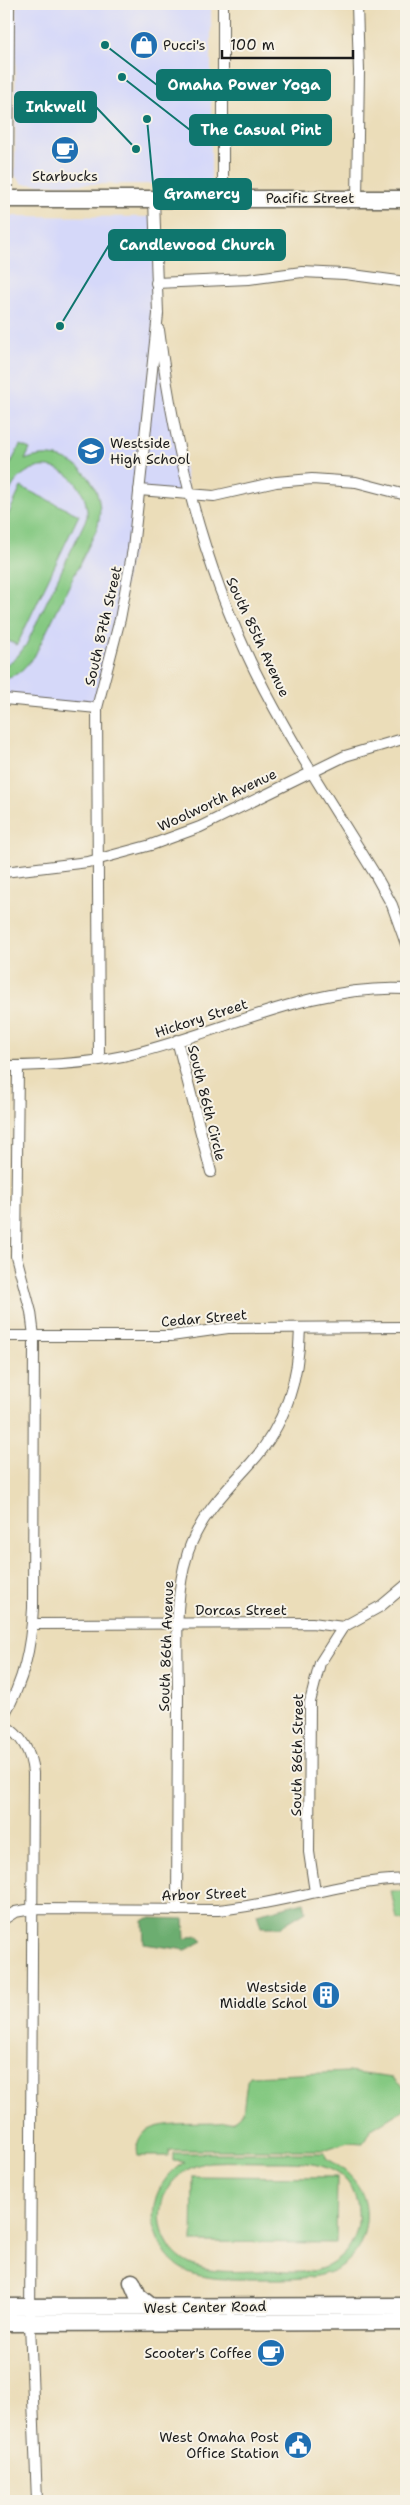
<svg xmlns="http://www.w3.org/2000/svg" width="410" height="2505" font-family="'Shantell Sans',sans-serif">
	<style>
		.built { fill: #d5d8f9 }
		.green { fill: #85c982; stroke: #50724f; fill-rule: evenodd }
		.forest { fill: #6cad70; stroke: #446446 }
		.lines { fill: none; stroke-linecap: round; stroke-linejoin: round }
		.minor-casing { stroke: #646053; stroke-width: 12 }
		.primary-casing { stroke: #646053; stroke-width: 19 }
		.minor { stroke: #fff; stroke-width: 10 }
		.primary { stroke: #fff; stroke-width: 16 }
		.labels { text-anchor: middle; stroke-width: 4; stroke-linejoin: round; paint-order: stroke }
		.poi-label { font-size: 14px; fill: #1c1c1c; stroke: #f7f3e8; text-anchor: end }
		.street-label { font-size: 14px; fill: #1c1c1c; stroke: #f7f3e8 }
		.leader { fill: none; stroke: #0f766e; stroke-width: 2 }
		.callout-dot { fill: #0f766e; stroke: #f7f3e8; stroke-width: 2 }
		.callout { fill: #0f766e; stroke: #0f766e; stroke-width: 2 }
		.callout-label { font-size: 15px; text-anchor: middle; font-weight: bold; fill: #fff }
	</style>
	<rect width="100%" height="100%" fill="#f7f3e8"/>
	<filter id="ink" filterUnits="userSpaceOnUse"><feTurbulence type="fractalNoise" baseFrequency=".02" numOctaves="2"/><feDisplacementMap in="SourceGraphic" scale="10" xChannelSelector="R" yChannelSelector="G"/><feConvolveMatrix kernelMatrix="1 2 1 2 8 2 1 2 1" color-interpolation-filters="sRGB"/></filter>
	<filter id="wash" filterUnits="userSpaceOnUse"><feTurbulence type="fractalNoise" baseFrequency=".0096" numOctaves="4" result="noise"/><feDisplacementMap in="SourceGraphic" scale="20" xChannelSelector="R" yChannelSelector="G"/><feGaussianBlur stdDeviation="1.12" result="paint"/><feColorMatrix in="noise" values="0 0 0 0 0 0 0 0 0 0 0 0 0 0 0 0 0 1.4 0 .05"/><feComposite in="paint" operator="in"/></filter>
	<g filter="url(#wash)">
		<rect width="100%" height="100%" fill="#ebddb9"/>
		<g class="built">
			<polygon points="18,4 211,4 211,184 23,184 15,176 16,8"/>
			<polygon points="4,216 154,217 158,314 189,494 139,490 133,549 97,708 4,699"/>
		</g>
		<g class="green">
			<path d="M20,445L30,449L25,460C70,442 113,486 96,531L34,657L19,673L4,679V666L16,658L26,645L87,517C89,481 50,450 20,477C12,484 8,495 4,504V477Z"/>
			<polygon points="21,487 79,515 17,645 4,639 4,524"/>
			<polygon points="391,1891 406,1891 406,1922 397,1919"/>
			<path d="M348,2072L393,2078L406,2089V2108L370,2130L363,2143L348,2142L323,2150H169V2156H138C128,2109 211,2130 234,2120C238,2118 241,2115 243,2112L247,2081L250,2076Z"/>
			<path d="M173,2153H325L326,2158C350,2171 369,2191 366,2221C359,2283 304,2279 256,2279C220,2279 178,2283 160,2244C154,2232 152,2220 154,2207C156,2189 169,2171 185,2162L173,2161ZM210,2162C229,2161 248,2162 267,2162C302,2162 347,2159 357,2203C359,2215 359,2229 353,2240C347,2253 336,2263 323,2268C305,2275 283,2271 263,2271C228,2271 185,2278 166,2240C159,2226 159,2211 164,2196C172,2177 190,2165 210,2162Z"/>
			<polygon points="193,2176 337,2177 336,2243 192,2242"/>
		</g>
		<g class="forest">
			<polygon points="304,1902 306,1911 280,1927 261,1927 257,1914"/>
			<polygon points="148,1918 184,1919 185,1939 196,1935 203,1941 186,1950 144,1944 143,1921"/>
		</g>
	</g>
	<g filter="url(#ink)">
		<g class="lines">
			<defs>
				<g id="minor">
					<polyline points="223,4 223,198"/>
					<polyline points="8,199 9,4"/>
					<polyline points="357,199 359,71 357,4"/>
					<polyline points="156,283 249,279 302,272 345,274 406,282"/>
					<path d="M159,330C174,449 202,563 255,671C290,742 335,809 376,876L392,905L406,944"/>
					<polyline points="139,490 214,496 276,482 312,479 356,482 406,495"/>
					<polyline points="4,699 97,708"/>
					<polyline points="4,872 88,862 151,845 200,827 345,756 406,738"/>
					<polyline points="177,1040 211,1172"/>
					<polyline points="99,1060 97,708 120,619 133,549 158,314 154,199"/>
					<path d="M4,1066C48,1066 93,1064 136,1053C225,1031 312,984 406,989"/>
					<polyline points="4,1336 171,1336 228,1328 406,1327"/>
					<polyline points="33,1624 312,1623 343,1627 381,1606 406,1585"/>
					<path d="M4,1715C24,1681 31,1647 33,1608L34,1336L31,1312L16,1256L18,1066"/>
					<path d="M4,1725C22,1736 31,1751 33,1773L30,2323L37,2501"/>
					<polyline points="315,1892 309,1852 310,1702 320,1663 343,1627"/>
					<path d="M177,1910C177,1840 178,1769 178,1698C178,1649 173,1599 188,1552C201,1514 226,1491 251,1463C286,1424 299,1379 300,1328"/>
					<path d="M4,1919L15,1912L32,1909L218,1910C282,1904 342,1881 406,1879"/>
				</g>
				<g id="primary">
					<polyline points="4,199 406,199"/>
					<polyline points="132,2282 138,2296 153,2308"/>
					<polyline points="4,2307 406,2306"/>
					<polyline points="4,2323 406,2322"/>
				</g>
			</defs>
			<use href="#minor" class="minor-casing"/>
			<use href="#primary" class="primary-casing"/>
			<use href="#minor" class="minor"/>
			<use href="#primary" class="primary"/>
		</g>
	</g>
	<defs>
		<symbol id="shop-disc" viewBox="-11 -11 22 22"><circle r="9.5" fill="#1f6fb2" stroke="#f7f3e8"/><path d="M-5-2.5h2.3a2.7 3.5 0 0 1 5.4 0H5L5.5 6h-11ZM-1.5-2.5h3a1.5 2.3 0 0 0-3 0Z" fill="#fff"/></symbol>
		<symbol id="cafe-disc" viewBox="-11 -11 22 22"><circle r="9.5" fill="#1f6fb2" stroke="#f7f3e8"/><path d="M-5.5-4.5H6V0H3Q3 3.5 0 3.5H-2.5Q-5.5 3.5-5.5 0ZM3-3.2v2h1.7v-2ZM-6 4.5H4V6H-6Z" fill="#fff"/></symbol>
		<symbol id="school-disc" viewBox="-11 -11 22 22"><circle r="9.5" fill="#1f6fb2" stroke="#f7f3e8"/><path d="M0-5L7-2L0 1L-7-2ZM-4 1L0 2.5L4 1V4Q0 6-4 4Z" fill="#fff"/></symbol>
		<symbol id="building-disc" viewBox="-11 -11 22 22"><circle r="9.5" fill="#1f6fb2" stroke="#f7f3e8"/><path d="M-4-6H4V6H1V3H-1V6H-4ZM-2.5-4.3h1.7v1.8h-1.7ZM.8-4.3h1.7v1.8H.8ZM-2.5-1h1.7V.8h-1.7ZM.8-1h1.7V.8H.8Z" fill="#fff"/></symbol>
		<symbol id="civic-disc" viewBox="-11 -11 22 22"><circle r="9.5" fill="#1f6fb2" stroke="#f7f3e8"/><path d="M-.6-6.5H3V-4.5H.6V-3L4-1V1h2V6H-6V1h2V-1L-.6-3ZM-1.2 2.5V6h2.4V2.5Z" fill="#fff"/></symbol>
	</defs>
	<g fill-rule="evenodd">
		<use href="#shop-disc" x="128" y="29" width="32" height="32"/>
		<use href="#cafe-disc" x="49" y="134" width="32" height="32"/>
		<use href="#school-disc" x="75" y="435" width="32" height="32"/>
		<use href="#building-disc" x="310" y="1979" width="32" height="32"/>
		<use href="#cafe-disc" x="255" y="2337" width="32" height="32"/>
		<use href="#civic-disc" x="282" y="2429" width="32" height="32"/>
	</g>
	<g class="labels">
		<g class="poi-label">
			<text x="163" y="50" text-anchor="start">Pucci's</text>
			<text x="65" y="181" text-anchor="middle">Starbucks</text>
			<text x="110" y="448" text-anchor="start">Westside<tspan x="110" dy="16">High School</tspan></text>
			<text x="307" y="1992">Westside<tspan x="307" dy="16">Middle Schol</tspan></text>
			<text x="252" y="2358">Scooter's Coffee</text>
			<text x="279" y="2442">West Omaha Post<tspan x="279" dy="16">Office Station</tspan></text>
		</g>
		<g class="street-label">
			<text x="310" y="203">Pacific Street</text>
			<text transform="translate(103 626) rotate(-77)" y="5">South 87th Street</text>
			<text transform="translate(258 637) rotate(65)" y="5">South 85th Avenue</text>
			<text transform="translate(217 800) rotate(-25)" y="5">Woolworth Avenue</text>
			<text transform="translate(201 1018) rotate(-18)" y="5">Hickory Street</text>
			<text transform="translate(207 1103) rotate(76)" y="5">South 86th Circle</text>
			<text transform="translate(204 1318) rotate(-5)" y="5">Cedar Street</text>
			<text x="241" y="1615">Dorcas Street</text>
			<text transform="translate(166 1646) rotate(-88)" y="5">South 86th Avenue</text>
			<text transform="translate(297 1755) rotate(-89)" y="5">South 86th Street</text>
			<text transform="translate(204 1894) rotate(-2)" y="5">Arbor Street</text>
			<text transform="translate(205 2307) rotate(-1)" y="5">West Center Road</text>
		</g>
	</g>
	<path class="leader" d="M105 45L157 85M136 149L96 107M122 77L190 130M147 119L154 194M60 326L109 245"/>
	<g class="callout-dot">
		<circle cx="105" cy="45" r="5"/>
		<circle cx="136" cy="149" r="5"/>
		<circle cx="122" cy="77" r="5"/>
		<circle cx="147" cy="119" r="5"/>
		<circle cx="60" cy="326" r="5"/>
	</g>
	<g class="callout">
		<rect x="157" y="70" width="173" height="30" rx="5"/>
		<rect x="15" y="92" width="81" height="30" rx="5"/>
		<rect x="190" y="115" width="141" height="30" rx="5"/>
		<rect x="154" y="179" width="97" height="30" rx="5"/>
		<rect x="109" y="230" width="176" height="30" rx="5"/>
	</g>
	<g class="callout-label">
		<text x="244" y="90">Omaha Power Yoga</text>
		<text x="56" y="112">Inkwell</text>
		<text x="261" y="135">The Casual Pint</text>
		<text x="202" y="199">Gramercy</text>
		<text x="197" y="250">Candlewood Church</text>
	</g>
	<rect width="410" height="2505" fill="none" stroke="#f7f3e8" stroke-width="20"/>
	<path d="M222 50v8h131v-8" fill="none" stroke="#1c1c1c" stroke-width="2.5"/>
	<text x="230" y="50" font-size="15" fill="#1c1c1c" stroke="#f7f3e8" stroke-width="4" paint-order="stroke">100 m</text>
</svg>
